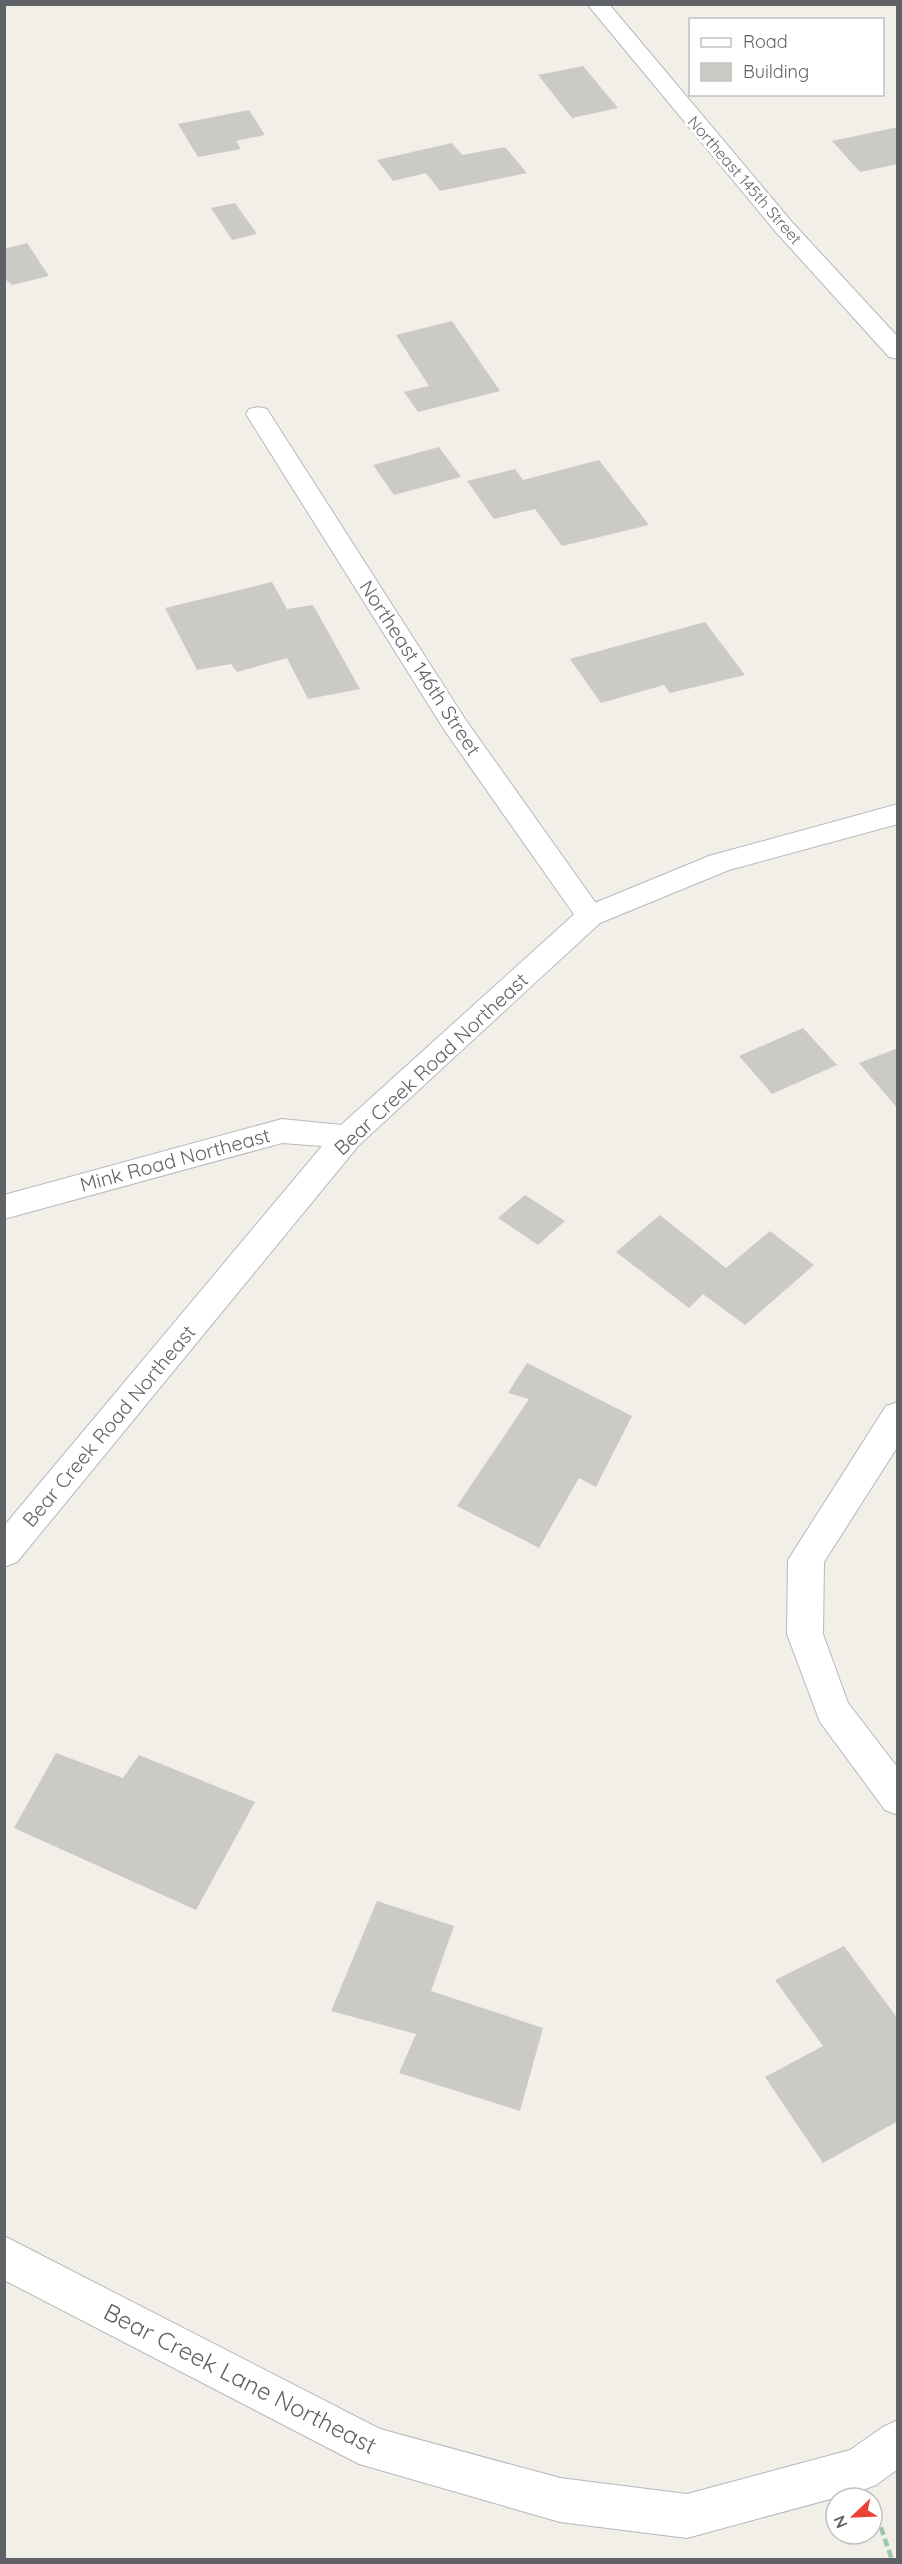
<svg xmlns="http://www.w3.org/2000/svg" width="902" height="2564" font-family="Quicksand,sans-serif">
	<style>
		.building { fill: #cccac5 }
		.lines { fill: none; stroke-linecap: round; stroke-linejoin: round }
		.street-casing { stroke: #b5b8bc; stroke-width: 2 }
		.secondary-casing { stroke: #b6babf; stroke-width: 2 }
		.path { stroke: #9cc7a9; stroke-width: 4.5; stroke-dasharray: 8 4; stroke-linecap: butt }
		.street { fill: #fff; fill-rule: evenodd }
		.secondary { fill: #fff; fill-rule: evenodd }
		.labels { text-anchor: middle; stroke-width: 6; stroke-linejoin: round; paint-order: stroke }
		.far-street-label { font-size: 16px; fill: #5f6368; stroke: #fff }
		.street-label { font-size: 20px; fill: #5f6368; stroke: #fff }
		.near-street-label { font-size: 24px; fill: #5f6368; stroke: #fff }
	</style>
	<rect width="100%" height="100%" fill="#f1efe8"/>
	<g class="building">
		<polygon points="583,66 618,108 572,118 538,75"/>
		<polygon points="249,110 265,135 236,141 241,149 198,157 178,124"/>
		<polygon points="898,127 898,164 860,172 832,141"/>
		<polygon points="452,143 462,155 505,147 527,173 440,191 426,173 393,181 377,160"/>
		<polygon points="235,203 257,234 232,240 211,208"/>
		<polygon points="27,243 49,276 12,285 4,278 4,249"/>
		<polygon points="452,321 500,391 418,412 404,392 429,386 396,335"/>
		<polygon points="439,447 461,477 394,495 373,465"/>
		<polygon points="599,460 649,525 562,546 535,509 494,519 467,481 515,469 523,480"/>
		<polygon points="272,582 287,609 313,605 360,689 308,699 287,658 237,672 231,664 197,670 165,608"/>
		<polygon points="705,622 745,675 670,693 664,685 601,703 570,659"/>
		<polygon points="803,1028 837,1065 772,1094 739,1056"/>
		<polygon points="898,1048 898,1109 859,1063"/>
		<polygon points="525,1195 565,1221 538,1245 498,1218"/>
		<polygon points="660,1215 726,1268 770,1231 814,1265 745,1325 703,1294 689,1308 616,1252"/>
		<polygon points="527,1363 632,1416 596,1487 579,1478 539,1548 457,1506 529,1399 508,1393"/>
		<polygon points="56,1753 123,1778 139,1755 255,1802 196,1910 14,1828"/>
		<polygon points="377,1901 454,1926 431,1991 543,2028 520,2111 399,2073 416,2034 331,2011"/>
		<polygon points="844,1946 898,2019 898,2121 823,2163 765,2077 823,2046 775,1980"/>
	</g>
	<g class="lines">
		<defs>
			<g id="street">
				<polygon points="587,4 609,4 791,221 898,337 898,359 889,357 775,231"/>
				<polygon points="258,407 267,409 270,414 465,719 600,909 605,916 600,923 590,926 580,923 445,731 246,414 249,409"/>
				<polygon points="898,1402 898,1446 824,1562 823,1634 848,1703 898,1768 898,1815 885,1810 820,1722 787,1634 788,1560 886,1406"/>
				<polygon points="4,2236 380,2429 560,2478 687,2494 850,2450 883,2427 898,2420 898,2469 876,2485 860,2491 687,2538 560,2522 359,2464 4,2280"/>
			</g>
			<polygon id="secondary" points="898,804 898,824 729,870 600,923 359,1145 17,1562 4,1567 4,1526 322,1146 282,1143 4,1219 4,1195 282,1119 341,1125 580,909 709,856"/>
		</defs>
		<use href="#street" class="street-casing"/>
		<use href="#secondary" class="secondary-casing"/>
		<polyline class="path" points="877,2516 892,2560"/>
		<use href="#street" class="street"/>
		<use href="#secondary" class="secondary"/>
	</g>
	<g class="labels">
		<g class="far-street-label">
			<text transform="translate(745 180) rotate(49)" y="6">Northeast 145th Street</text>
		</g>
		<g class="street-label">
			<text transform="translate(420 668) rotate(57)" y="7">Northeast 146th Street</text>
			<text transform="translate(431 1064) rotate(-43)" y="7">Bear Creek Road Northeast</text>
			<text transform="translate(175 1160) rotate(-15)" y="7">Mink Road Northeast</text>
			<text transform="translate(109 1426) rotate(-50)" y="7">Bear Creek Road Northeast</text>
		</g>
		<g class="near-street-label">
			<text transform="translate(240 2379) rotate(27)" y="8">Bear Creek Lane Northeast</text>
		</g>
	</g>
	<rect width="902" height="2564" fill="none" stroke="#5f6368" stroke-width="12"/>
	<rect x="689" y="18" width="195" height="78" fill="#ffffff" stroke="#bfc1c3" stroke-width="1.5"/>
	<rect x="701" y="38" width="30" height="9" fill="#ffffff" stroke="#bfc1c3" stroke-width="1.5"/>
	<text x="743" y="48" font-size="18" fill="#5f6368">Road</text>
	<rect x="701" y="63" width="30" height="18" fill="#cccac5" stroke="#bfc1c3" stroke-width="1.5"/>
	<text x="743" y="78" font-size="18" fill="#5f6368">Building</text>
	<g transform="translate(854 2516) rotate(247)"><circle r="28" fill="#ffffff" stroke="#bfc1c3" stroke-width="1.5"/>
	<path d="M0-4.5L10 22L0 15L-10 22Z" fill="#ea4335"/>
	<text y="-9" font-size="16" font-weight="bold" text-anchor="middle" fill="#5f6368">N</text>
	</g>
</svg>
